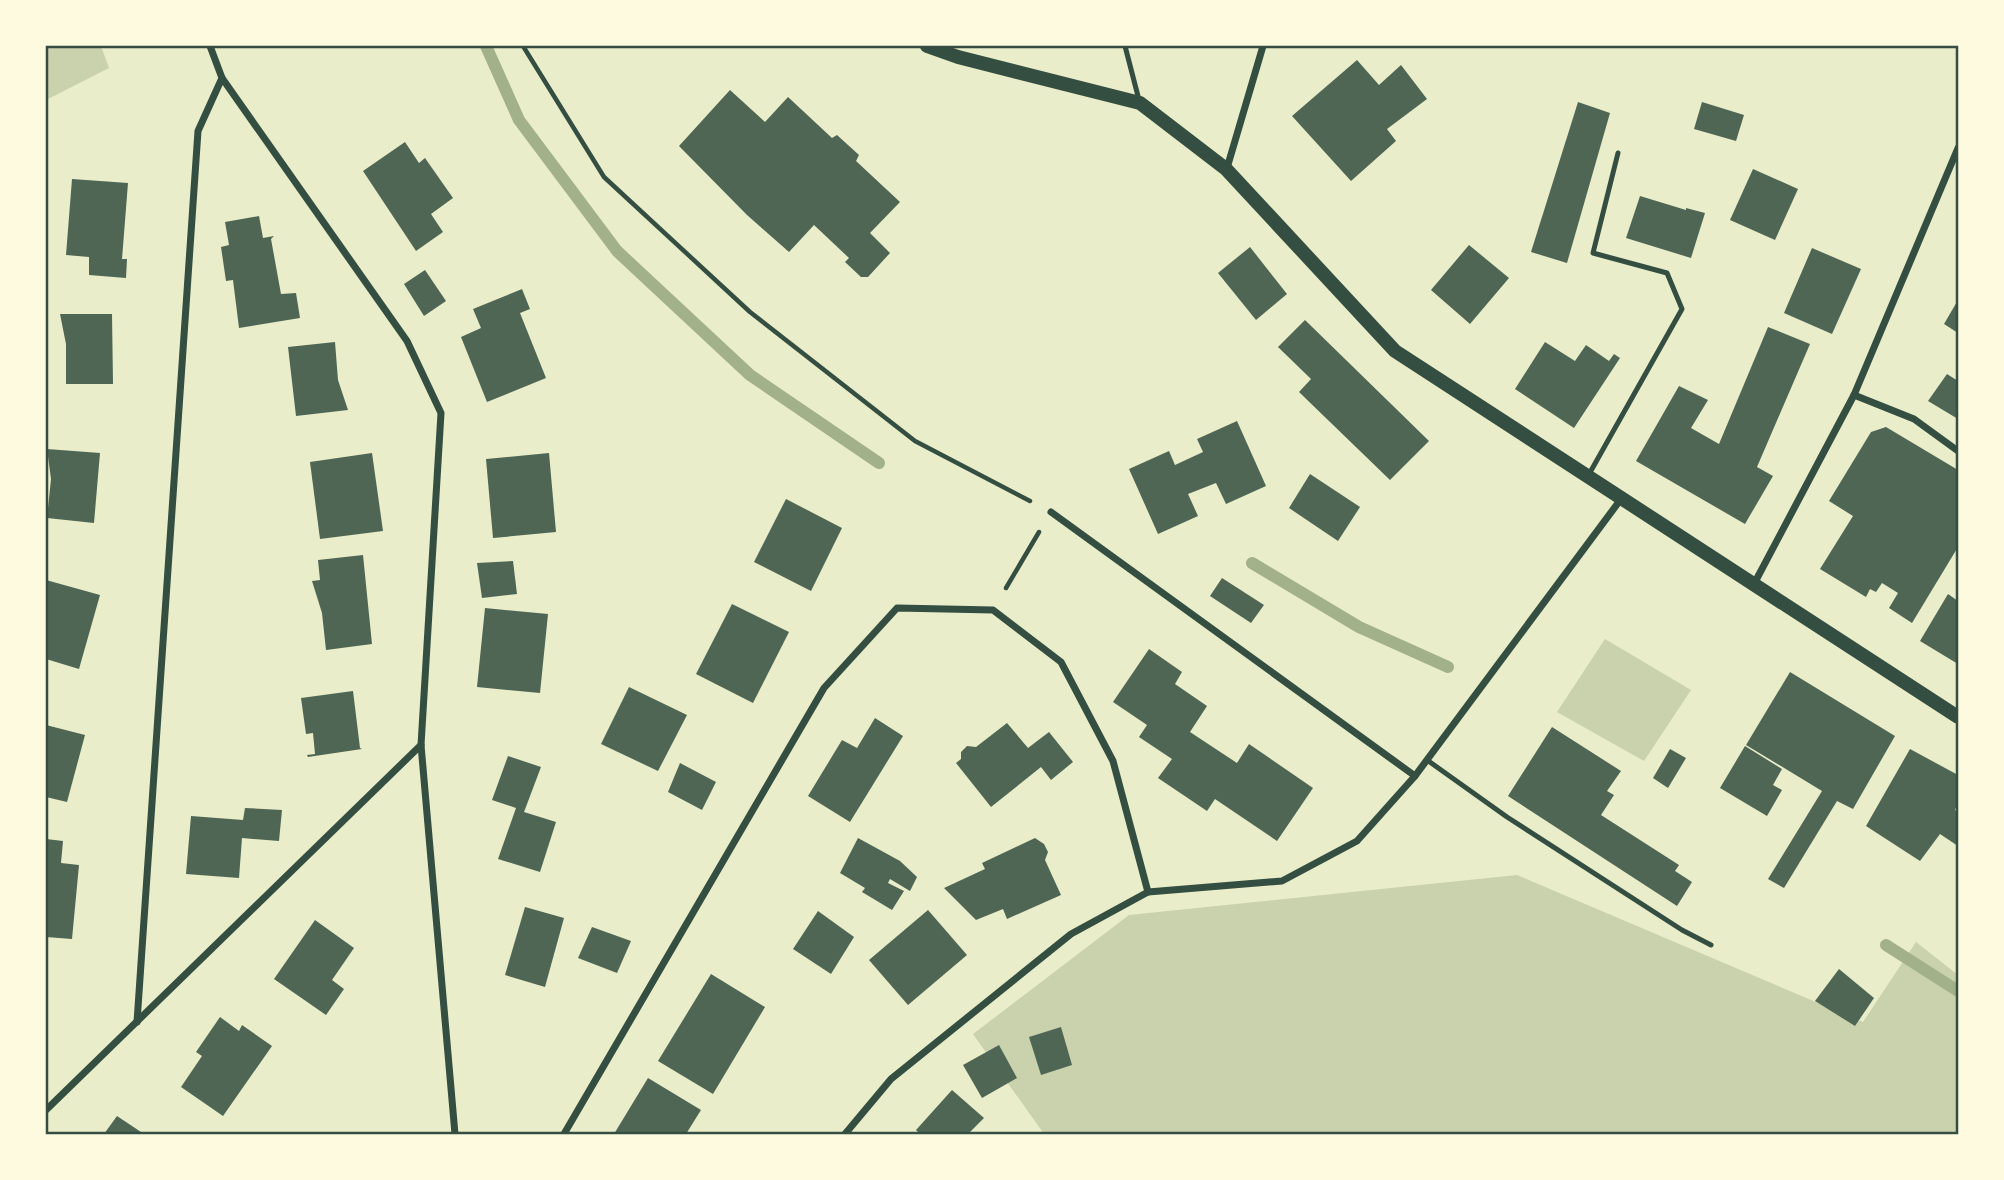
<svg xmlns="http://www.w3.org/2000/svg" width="2004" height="1180" font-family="Roboto,sans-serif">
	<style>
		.green { fill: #cad2ad }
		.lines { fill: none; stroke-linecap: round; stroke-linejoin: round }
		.stream { stroke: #a3b18a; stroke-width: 12 }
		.building { fill: #4f6655 }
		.path { stroke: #344e41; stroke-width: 4.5 }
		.service { stroke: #344e41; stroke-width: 5 }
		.minor { stroke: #344e41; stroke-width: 7 }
		.secondary { stroke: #344e41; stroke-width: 14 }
		.neatline { fill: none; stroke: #344e41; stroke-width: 2.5 }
	</style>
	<rect width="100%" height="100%" fill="#e9edc9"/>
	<g class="green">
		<polygon points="46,46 101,46 109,68 46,100"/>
		<polygon points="1605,639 1691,690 1644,761 1557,712"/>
		<polygon points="1517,875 1863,1022 1916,942 1958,975 1958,1134 1044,1134 973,1034 1129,915"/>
	</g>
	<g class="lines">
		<g class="stream">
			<polyline points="486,46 519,120 617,251 750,375 879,463"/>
			<polyline points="1252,563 1359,627 1448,667"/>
			<polyline points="1886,945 1958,991"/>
		</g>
	</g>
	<g class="building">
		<polygon points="1357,60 1379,85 1401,65 1427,99 1387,129 1396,141 1351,181 1292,116"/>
		<polygon points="730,90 765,122 788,97 832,138 837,135 859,155 856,161 900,202 870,233 890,253 868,277 861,277 845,262 849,258 814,225 789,252 747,215 679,146"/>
		<polygon points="1578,102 1610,113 1567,263 1531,252"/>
		<polygon points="1702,102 1744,115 1736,141 1694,129"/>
		<polygon points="405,142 419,163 425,158 453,198 431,214 443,232 416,251 363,171"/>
		<polygon points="1753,169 1798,189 1775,240 1730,220"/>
		<polygon points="72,179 128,183 122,259 127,259 126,278 89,275 89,257 66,255"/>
		<polygon points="1640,196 1686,210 1686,208 1705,213 1691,258 1626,238"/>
		<polygon points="259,216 263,238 274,236 271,239 281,294 296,293 300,318 239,328 233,280 226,281 221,247 229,245 225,222"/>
		<polygon points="1469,245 1509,278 1470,324 1431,290"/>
		<polygon points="1250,247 1287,294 1256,320 1218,273"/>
		<polygon points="1812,248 1861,269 1832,334 1784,313"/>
		<polygon points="425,270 446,301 424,316 404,284"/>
		<polygon points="522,289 530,309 520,313 546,378 487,402 461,337 481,328 473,309"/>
		<polygon points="1958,300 1958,333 1944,324"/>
		<polygon points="60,314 112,314 113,384 66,384 66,344"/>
		<polygon points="1305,320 1429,441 1390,480 1299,392 1311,379 1278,347"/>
		<polygon points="1768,327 1810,344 1757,467 1773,476 1745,524 1636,461 1679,386 1708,400 1691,428 1719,444"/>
		<polygon points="335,342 338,380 348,410 296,416 288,347"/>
		<polygon points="1545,342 1575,361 1586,345 1609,361 1614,354 1620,358 1574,428 1515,389"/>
		<polygon points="1947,374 1958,381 1958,419 1928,401"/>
		<polygon points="1237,421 1266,486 1226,504 1216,483 1188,494 1198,516 1158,534 1129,469 1169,451 1175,465 1203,452 1197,439"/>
		<polygon points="1886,427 1958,470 1958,547 1912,623 1889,608 1898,593 1882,583 1876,592 1870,589 1866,597 1820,569 1853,516 1829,501 1871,432"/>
		<polygon points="47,449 100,453 94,523 47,518 51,479"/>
		<polygon points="372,453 383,531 320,539 310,462"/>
		<polygon points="549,453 556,532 493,538 486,459"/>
		<polygon points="1310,474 1360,507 1338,541 1289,508"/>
		<polygon points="786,499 842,528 811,591 754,562"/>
		<polygon points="363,555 372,644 326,650 322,613 312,581 320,580 318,560"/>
		<polygon points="513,561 517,594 482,598 477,563"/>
		<polygon points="1222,578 1264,605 1251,623 1210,596"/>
		<polygon points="46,580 100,595 79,669 46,659"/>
		<polygon points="1948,594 1958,601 1958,664 1920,641"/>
		<polygon points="732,604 789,632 753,703 696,674"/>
		<polygon points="485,608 548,614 540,693 477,687"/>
		<polygon points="1149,649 1182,672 1175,684 1207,706 1190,732 1237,763 1249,744 1313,788 1277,841 1215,799 1207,811 1158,778 1172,759 1139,737 1147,725 1113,702"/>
		<polygon points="1790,672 1895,736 1853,809 1837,801 1784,888 1768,879 1822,791 1746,745"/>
		<polygon points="629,687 687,715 658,771 601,744"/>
		<polygon points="353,691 360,748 362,749 308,757 307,755 315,754 313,733 306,734 301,698"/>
		<polygon points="875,718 903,736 850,822 808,796 842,740 857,748"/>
		<polygon points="1007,723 1028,748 1049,732 1073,762 1051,780 1041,767 991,807 956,763 961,759 961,752 967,746 976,747"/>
		<polygon points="46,725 85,735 67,802 46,797"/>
		<polygon points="1552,727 1621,771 1607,791 1614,795 1601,815 1679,865 1675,871 1692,882 1677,906 1508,796"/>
		<polygon points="1745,746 1782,769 1773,785 1782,790 1767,816 1720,788"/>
		<polygon points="1670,749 1686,758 1668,788 1653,778"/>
		<polygon points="1910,749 1958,775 1958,803 1955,810 1958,812 1958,846 1940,834 1920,861 1866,826"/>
		<polygon points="508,756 541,767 524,812 556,822 540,872 498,859 516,808 492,800"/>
		<polygon points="680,763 716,782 702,810 668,792"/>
		<polygon points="245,808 282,810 279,841 242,838 239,878 186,874 191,816 243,820"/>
		<polygon points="858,838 900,861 917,877 910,891 890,879 888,883 904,891 892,910 862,892 865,888 840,873"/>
		<polygon points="1035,838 1044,844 1048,852 1045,860 1061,895 1007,919 1003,909 976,920 944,888 985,869 982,863"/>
		<polygon points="46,839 63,841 61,863 79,865 72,939 46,937"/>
		<polygon points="525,907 564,918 545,987 505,975"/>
		<polygon points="928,910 967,955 908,1005 869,960"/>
		<polygon points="818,911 854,937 831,974 793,949"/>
		<polygon points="315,920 354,948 332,980 344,989 326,1015 274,979"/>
		<polygon points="592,927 631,941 617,973 578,958"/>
		<polygon points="1839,969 1874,998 1855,1026 1815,1001"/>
		<polygon points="711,974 765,1007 713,1094 658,1061"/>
		<polygon points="220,1017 239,1031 242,1025 272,1046 223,1116 181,1087 202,1056 196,1052"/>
		<polygon points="1061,1027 1072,1065 1041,1075 1029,1037"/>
		<polygon points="999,1045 1017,1078 982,1098 963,1065"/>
		<polygon points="648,1078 701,1110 686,1134 614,1134"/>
		<polygon points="952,1090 984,1118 968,1134 920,1134 916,1130"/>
		<polygon points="117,1116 144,1134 104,1134"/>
	</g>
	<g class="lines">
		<g class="path">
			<polyline points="523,46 604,177 750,312 915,441 1030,501"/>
			<polyline points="1006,588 1039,532"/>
		</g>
		<g class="service">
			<polyline points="1125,46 1139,100"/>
			<polyline points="1588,476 1682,309 1667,273 1593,253 1618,153"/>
			<polyline points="1427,760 1507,817 1682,930 1711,945"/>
		</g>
		<g class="minor">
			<polyline points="210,46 222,78 407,341 441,413 421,745 455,1134"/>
			<polyline points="1227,168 1263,46"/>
			<polyline points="1854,395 1914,419 1958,451"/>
			<polyline points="1051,512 1415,776"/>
			<polyline points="1754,584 1854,395 1958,148"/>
			<polyline points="137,1022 198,131 222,78"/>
			<polyline points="46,1110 421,745"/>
			<polyline points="564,1134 824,688 897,608 993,610 1061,662 1113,761 1148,892"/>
			<polyline points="845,1134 891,1079 1071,934 1148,892 1282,881 1357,841 1415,776 1621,499"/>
		</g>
		<polyline class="secondary" points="927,46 958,57 1140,103 1226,169 1395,351 1958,717"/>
	</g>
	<rect width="2004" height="1180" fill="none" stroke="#fefae0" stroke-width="94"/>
	<rect x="47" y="47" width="1910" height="1086" class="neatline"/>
</svg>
